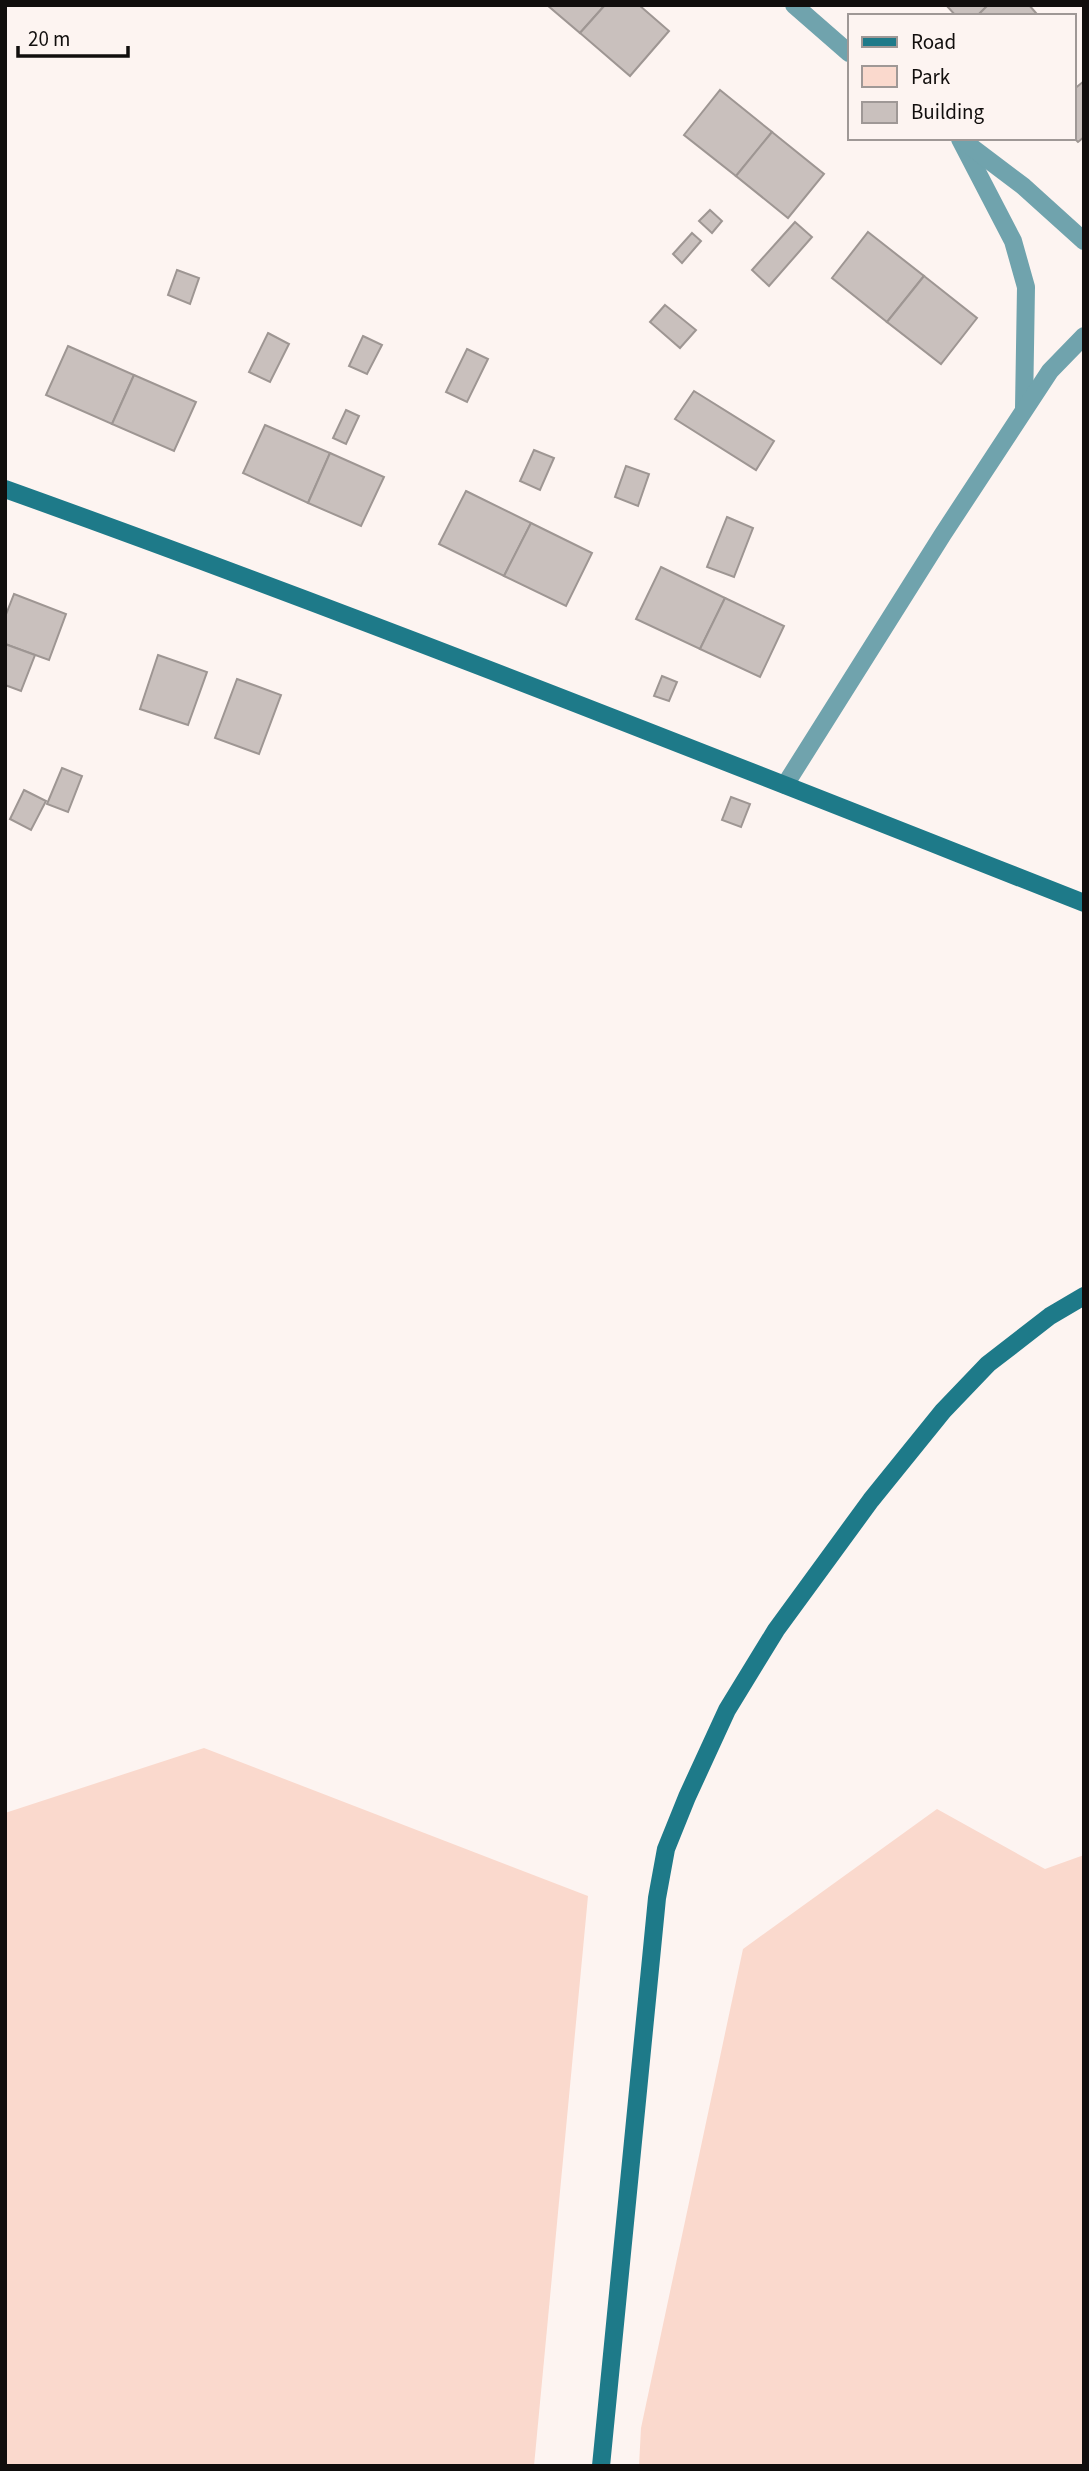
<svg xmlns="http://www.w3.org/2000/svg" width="1089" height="2471" font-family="'Source Sans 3',sans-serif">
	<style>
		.green { fill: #fad9cd }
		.building { fill: #c9c0bd; stroke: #9e9693; stroke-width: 2 }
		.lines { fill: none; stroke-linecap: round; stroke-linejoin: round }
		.street { stroke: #70a3ad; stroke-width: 18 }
		.secondary { stroke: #1e7a89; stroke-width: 18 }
	</style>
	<rect width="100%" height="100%" fill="#fdf4f1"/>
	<g class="green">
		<polygon points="204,1748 588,1896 534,2466 5,2466 5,1813"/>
		<polygon points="937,1809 1045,1869 1084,1855 1084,2466 639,2466 641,2428 743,1949"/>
	</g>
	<g class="building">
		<polygon points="547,5 605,5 580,33"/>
		<polygon points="605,5 639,5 669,31 630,76 580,33"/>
		<polygon points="946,5 988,5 977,16 956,16"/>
		<polygon points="988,5 1029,5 1036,13 1033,16 977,16"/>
		<polygon points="1084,81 1084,137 1078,142 1073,137 1073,90"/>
		<polygon points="720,90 772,132 736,176 684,135"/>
		<polygon points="772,132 824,174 788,218 736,176"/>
		<polygon points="710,210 722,221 712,233 699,221"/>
		<polygon points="795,222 812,237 769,286 752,270"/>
		<polygon points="868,232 924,276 887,322 832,278"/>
		<polygon points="692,233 701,241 682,263 673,254"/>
		<polygon points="177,270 199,278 190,304 168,295"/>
		<polygon points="924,276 977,318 941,364 887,322"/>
		<polygon points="665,305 696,330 680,348 650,322"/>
		<polygon points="268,333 289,344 270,382 249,372"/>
		<polygon points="363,336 382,345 367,374 349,366"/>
		<polygon points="68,346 134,375 112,424 46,395"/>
		<polygon points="467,349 488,359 467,402 446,392"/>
		<polygon points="134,375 196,402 174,451 112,424"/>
		<polygon points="694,391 774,441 756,470 675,419"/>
		<polygon points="346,410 359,416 346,444 333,438"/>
		<polygon points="265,425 330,453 308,503 243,473"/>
		<polygon points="534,450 554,458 540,490 520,481"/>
		<polygon points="330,453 384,477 361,526 308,503"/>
		<polygon points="626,466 649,474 638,506 615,497"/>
		<polygon points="466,491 531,523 504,576 439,544"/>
		<polygon points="727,517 753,528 734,577 707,567"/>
		<polygon points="531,523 592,553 566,606 504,576"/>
		<polygon points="661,567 725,598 700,649 636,619"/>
		<polygon points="14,594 66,614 49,660 5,644 5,617"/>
		<polygon points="725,598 784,626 760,677 700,649"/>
		<polygon points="5,644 35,655 21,691 5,685"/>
		<polygon points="158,655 207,672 188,725 140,709"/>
		<polygon points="662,676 677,682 669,701 654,696"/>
		<polygon points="237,679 281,695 259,754 215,738"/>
		<polygon points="62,768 82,776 68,812 47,804"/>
		<polygon points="24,790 46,801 31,830 10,819"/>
		<polygon points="731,797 750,804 741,827 722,820"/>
	</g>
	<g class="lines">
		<g class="street">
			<polyline points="794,5 849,53"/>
			<polyline points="960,139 1013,241 1026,287 1024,408"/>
			<polyline points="966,143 1023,186 1084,241"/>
			<polyline points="785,785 943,534 1050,371 1084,336"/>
		</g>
		<g class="secondary">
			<path d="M5,489C368,619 726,762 1084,903"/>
			<polyline points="601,2466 657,1898 666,1849 687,1797 727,1710 776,1630 871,1500 943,1411 988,1364 1050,1316 1084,1296"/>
		</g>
	</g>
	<rect width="1089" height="2471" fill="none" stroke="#110e0d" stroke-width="14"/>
	<rect x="848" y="14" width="228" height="126" fill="#fdf4f1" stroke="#9f9896" stroke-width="2"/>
	<rect x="862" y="37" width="35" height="10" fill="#1e7a89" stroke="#9f9896" stroke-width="2"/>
	<text x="911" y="49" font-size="21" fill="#110e0d">Road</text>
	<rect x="862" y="66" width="35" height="21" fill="#fad9cd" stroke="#9f9896" stroke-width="2"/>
	<text x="911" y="84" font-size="21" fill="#110e0d">Park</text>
	<rect x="862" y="102" width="35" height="21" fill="#c9c0bd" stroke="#9f9896" stroke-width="2"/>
	<text x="911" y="119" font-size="21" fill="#110e0d">Building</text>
	<path d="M18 46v10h110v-10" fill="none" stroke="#110e0d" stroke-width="3.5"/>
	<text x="28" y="46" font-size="21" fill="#110e0d" stroke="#fdf4f1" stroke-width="5" paint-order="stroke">20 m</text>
</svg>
